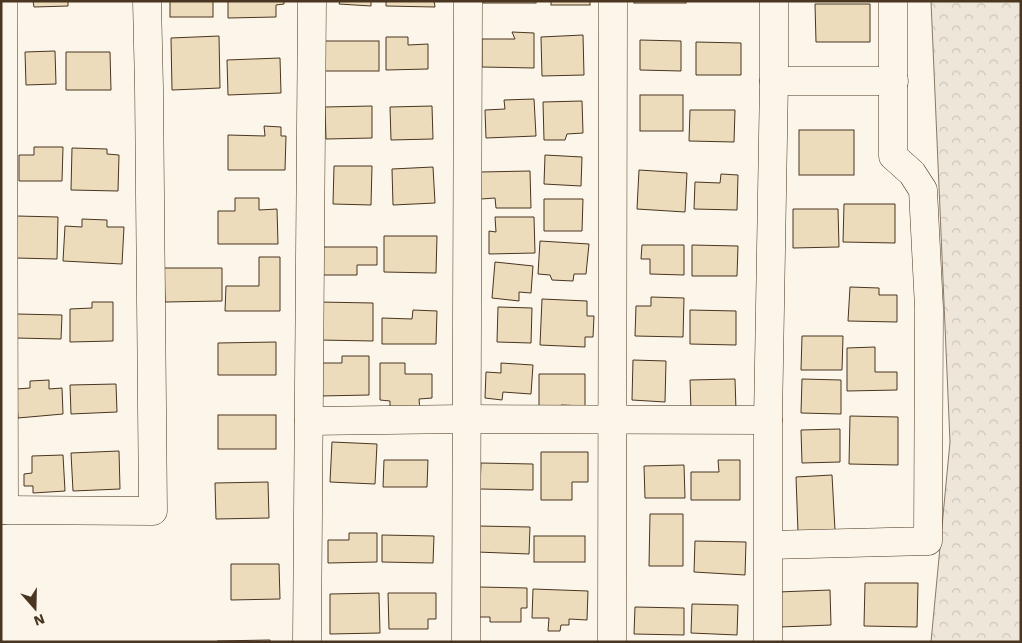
<svg xmlns="http://www.w3.org/2000/svg" width="1022" height="643" font-family="'Work Sans',sans-serif">
	<style>
		.forest { fill: url(#forest-crowns); stroke: #887966 }
		.building { fill: #ecdcbc; stroke: #4a3520 }
		.lines { fill: none; stroke-linecap: round; stroke-linejoin: round }
		.minor-casing { stroke: #4a3520; stroke-width: 29 }
		.minor { stroke: #fbf6e9; stroke-width: 28 }
	</style>
	<defs>
		<pattern id="forest-crowns" width="20" height="18" patternUnits="userSpaceOnUse" patternTransform="scale(1.25)"><rect width="20" height="18" fill="#ede6d9"/><path d="M2 6a3 3 0 1 1 6 0M12 15a3 3 0 1 1 6 0" fill="none" stroke="#cdc6ba"/></pattern>
	</defs>
	<rect width="100%" height="100%" fill="#fbf6e9"/>
	<polygon class="forest" points="931,1 1021,1 1021,642 931,642 950,442"/>
	<g class="building">
		<polygon points="33,1 68,1 68,6 34,7"/>
		<rect x="170" y="1" width="43" height="16"/>
		<polygon points="228,1 284,1 284,4 276,5 276,17 228,18"/>
		<polygon points="340,1 371,1 371,6 339,4"/>
		<polygon points="386,1 434,1 435,7 386,6"/>
		<rect x="483" y="1" width="53" height="2"/>
		<rect x="551" y="1" width="39" height="4"/>
		<rect x="634" y="1" width="52" height="2"/>
		<polygon points="815,4 870,4 870,42 816,42"/>
		<polygon points="512,32 534,33 534,68 482,67 482,39 515,39"/>
		<polygon points="583,35 584,75 542,76 541,37"/>
		<polygon points="219,36 220,88 172,90 171,38"/>
		<polygon points="386,37 408,37 408,45 428,44 428,69 386,70"/>
		<polygon points="640,40 681,41 681,71 640,70"/>
		<rect x="322" y="41" width="57" height="30"/>
		<polygon points="696,42 741,43 741,75 696,75"/>
		<polygon points="55,51 56,84 26,85 25,52"/>
		<polygon points="66,52 110,52 111,90 66,90"/>
		<polygon points="280,58 281,93 228,95 227,60"/>
		<rect x="640" y="95" width="43" height="36"/>
		<polygon points="534,99 536,136 486,138 485,110 505,109 504,100"/>
		<polygon points="582,101 583,133 567,134 565,140 544,140 543,102"/>
		<polygon points="372,106 372,138 326,139 325,107"/>
		<polygon points="432,106 433,139 391,140 390,107"/>
		<polygon points="690,110 735,110 734,142 689,141"/>
		<polygon points="264,126 281,127 281,136 286,136 285,170 228,170 228,135 265,136"/>
		<rect x="799" y="130" width="55" height="45"/>
		<polygon points="34,147 63,147 62,181 19,181 19,155 34,155"/>
		<polygon points="72,148 107,149 107,154 119,155 118,191 71,190"/>
		<polygon points="545,155 582,157 581,186 544,184"/>
		<polygon points="334,166 372,166 371,205 333,204"/>
		<polygon points="433,167 435,203 393,205 392,169"/>
		<polygon points="639,170 687,173 685,212 637,209"/>
		<polygon points="530,171 531,208 496,208 495,198 481,199 481,172"/>
		<polygon points="721,174 738,175 737,210 694,209 695,182 720,183"/>
		<polygon points="235,198 259,198 259,210 277,209 278,244 218,244 218,211 235,211"/>
		<polygon points="544,199 583,199 582,231 544,231"/>
		<polygon points="844,204 895,204 895,243 843,242"/>
		<polygon points="793,209 838,209 839,247 793,248"/>
		<polygon points="17,216 58,217 57,259 16,258"/>
		<polygon points="495,217 534,217 535,253 489,254 489,231 496,232"/>
		<polygon points="82,219 107,220 107,227 124,227 122,264 63,261 65,226 82,227"/>
		<polygon points="384,236 437,236 436,273 384,272"/>
		<polygon points="540,241 589,244 586,274 574,274 573,281 552,280 550,275 538,274"/>
		<polygon points="642,245 684,245 684,275 650,274 650,259 641,259"/>
		<polygon points="692,245 738,246 737,276 692,276"/>
		<polygon points="323,247 377,247 377,265 357,265 357,275 323,275"/>
		<polygon points="259,257 280,257 280,311 225,311 226,286 259,286"/>
		<polygon points="495,262 533,266 531,293 519,292 519,301 492,298"/>
		<polygon points="164,268 222,268 222,301 165,302"/>
		<polygon points="850,287 879,288 879,295 897,295 897,322 848,321"/>
		<polygon points="651,297 684,298 683,337 635,336 636,306 651,306"/>
		<polygon points="542,299 587,301 587,316 594,316 593,337 585,337 585,347 540,345"/>
		<polygon points="92,302 113,302 113,341 70,342 70,309 92,308"/>
		<polygon points="319,302 373,303 373,341 319,340"/>
		<polygon points="498,307 532,308 531,343 497,342"/>
		<polygon points="413,310 437,311 436,344 382,344 382,318 412,319"/>
		<polygon points="690,310 736,311 736,345 690,344"/>
		<polygon points="17,314 62,315 61,339 16,338"/>
		<polygon points="802,336 843,336 842,370 801,370"/>
		<polygon points="276,342 276,375 218,375 218,343"/>
		<polygon points="875,347 875,372 897,372 897,390 847,391 847,348"/>
		<polygon points="342,356 369,356 369,395 320,396 320,363 342,363"/>
		<polygon points="633,360 666,361 665,402 632,400"/>
		<polygon points="380,363 405,363 405,374 432,374 432,398 419,399 420,410 390,410 390,401 380,400"/>
		<polygon points="501,363 533,365 531,394 503,392 502,400 485,398 486,372 501,373"/>
		<polygon points="539,374 585,374 585,406 561,405 561,410 539,410"/>
		<polygon points="735,379 736,410 691,411 690,380"/>
		<polygon points="802,379 841,380 841,414 801,413"/>
		<polygon points="49,380 49,389 62,388 63,414 18,418 16,389 30,388 30,381"/>
		<polygon points="116,384 117,412 71,414 70,385"/>
		<rect x="218" y="415" width="58" height="34"/>
		<polygon points="850,416 898,417 898,465 849,464"/>
		<polygon points="840,429 840,462 802,463 801,430"/>
		<polygon points="332,442 377,444 375,484 330,482"/>
		<polygon points="119,451 120,489 73,491 71,453"/>
		<polygon points="541,452 588,452 588,482 572,482 572,500 541,500"/>
		<polygon points="63,455 65,491 33,493 33,486 24,486 24,474 32,473 32,456"/>
		<polygon points="384,460 428,460 427,487 383,487"/>
		<polygon points="718,460 740,460 740,500 691,500 691,472 719,472"/>
		<polygon points="481,463 533,464 533,490 480,489"/>
		<polygon points="684,465 685,498 645,498 644,466"/>
		<polygon points="832,475 835,530 798,532 796,477"/>
		<polygon points="268,482 269,518 216,519 215,483"/>
		<polygon points="650,514 683,514 683,566 649,566"/>
		<polygon points="478,526 530,527 529,554 477,552"/>
		<polygon points="349,533 377,533 377,562 328,563 328,540 349,540"/>
		<polygon points="382,535 434,536 433,563 382,562"/>
		<rect x="534" y="536" width="51" height="26"/>
		<polygon points="695,541 746,542 745,575 694,572"/>
		<polygon points="231,564 279,564 280,599 231,600"/>
		<polygon points="865,583 918,583 917,627 864,626"/>
		<polygon points="479,587 527,588 527,608 521,608 521,622 490,622 490,617 479,617"/>
		<polygon points="533,589 588,591 587,620 569,619 569,625 561,625 560,631 548,631 549,618 532,618"/>
		<polygon points="830,590 831,625 780,627 778,592"/>
		<polygon points="379,593 380,633 330,634 330,594"/>
		<polygon points="388,593 436,593 436,619 428,619 428,629 389,629"/>
		<polygon points="692,604 738,605 737,635 691,633"/>
		<polygon points="635,607 684,608 684,635 634,634"/>
		<polygon points="270,640 270,642 217,642 217,641"/>
	</g>
	<g class="lines">
		<defs>
			<g id="minor">
				<polyline points="3,1 4,510"/>
				<polyline points="774,81 894,81"/>
				<polyline points="309,421 463,419 768,420"/>
				<polyline points="1,510 153,511 149,88 147,1"/>
				<polyline points="769,545 928,541 929,308 923,190 912,173 893,156 893,1"/>
				<polyline points="307,642 312,1"/>
				<polyline points="466,642 468,1"/>
				<polyline points="612,642 613,1"/>
				<polyline points="768,642 768,420 774,81 774,1"/>
			</g>
		</defs>
		<use href="#minor" class="minor-casing"/>
		<use href="#minor" class="minor"/>
	</g>
	<rect width="1022" height="643" fill="none" stroke="#4a3520" stroke-width="5"/>
	<g transform="translate(35 608) rotate(160)" stroke="#fbf6e9" stroke-width="4" paint-order="stroke">
	<path d="M0-4L9 19L0 12L-9 19Z" fill="#4a3520"/>
	<text y="-8" font-size="14" font-weight="bold" text-anchor="middle" fill="#4a3520">N</text>
	</g>
</svg>
